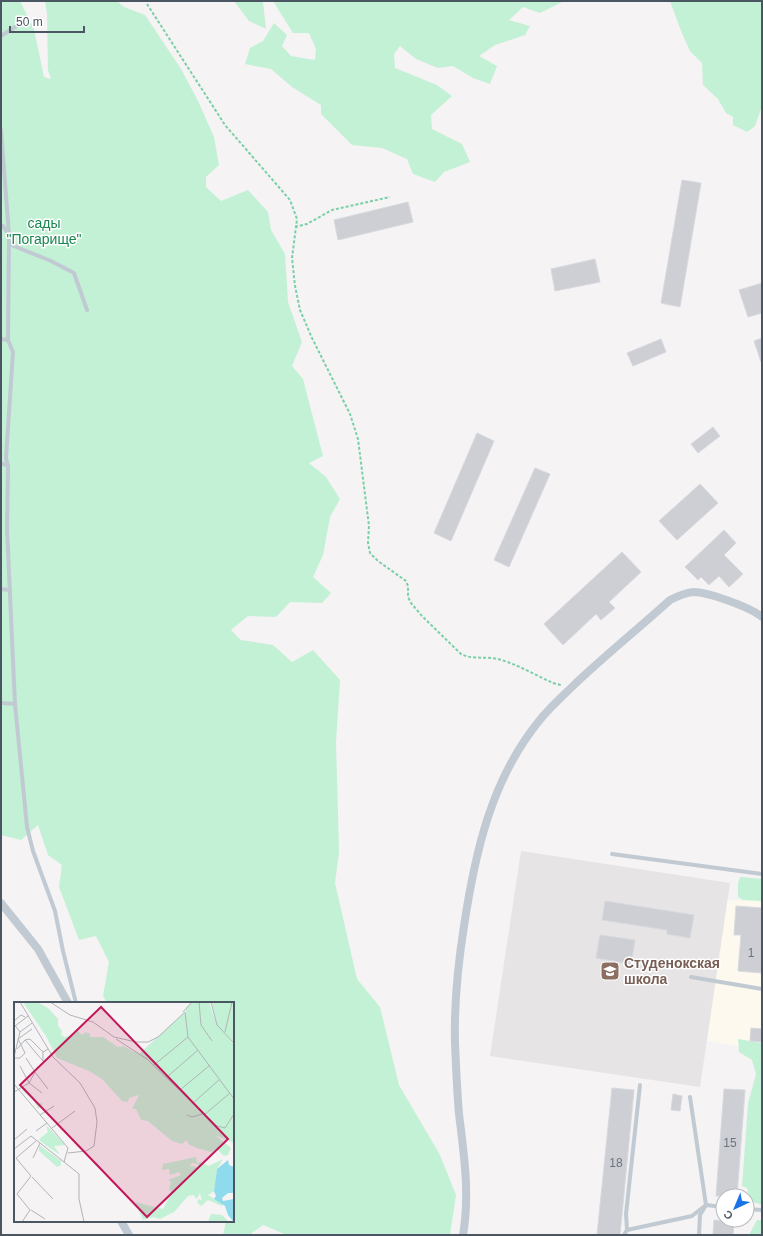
<svg xmlns="http://www.w3.org/2000/svg" width="763" height="1236" font-family="Helvetica,sans-serif">
	<style>
		.commercial { fill: #fdf9ef }
		.education { fill: #e6e4e5 }
		.green { fill: #c3f1d5 }
		.building { fill: #cdcfd5; stroke: #d7d9de }
		.lines { fill: none; stroke-linecap: round; stroke-linejoin: round }
		.path { stroke: #7ad0a6; stroke-width: 2; stroke-dasharray: 3 2; stroke-linecap: butt }
		.lane { stroke: #c1cad2; stroke-width: 4 }
		.street { stroke: #c1cad2; stroke-width: 8 }
		.labels { text-anchor: middle; stroke-width: 3; stroke-linejoin: round; paint-order: stroke }
		.number-label { font-size: 12px; fill: #6b747e }
		.park-label { font-size: 14px; fill: #17864f; stroke: #fff }
		.education-label { font-size: 14px; font-weight: bold; fill: #785e54; stroke: #fff; text-anchor: start }
		.inset-road { fill: none; stroke: #b1b4b9; stroke-width: 1 }
		.view { fill: #c2185b; fill-opacity: 0.15; stroke: #c2185b; stroke-width: 2 }
		.inset-edge { fill: none; stroke: #4a5661; stroke-width: 2 }
	</style>
	<rect width="100%" height="100%" fill="#f5f3f3"/>
	<polygon class="commercial" points="727,900 762,901 762,1050 707,1041"/>
	<polygon class="education" points="521,851 730,883 700,1087 490,1056"/>
	<g class="green">
		<polygon points="1,1 20,1 34,29 44,77 51,79 48,70 47,14 45,1 117,1 124,7 145,15 181,69 198,101 214,137 219,165 206,177 206,187 221,201 248,190 268,212 271,230 285,254 288,302 302,342 292,366 303,379 323,456 309,463 326,477 340,499 330,517 323,555 313,577 331,593 322,603 290,602 276,617 248,616 231,630 241,640 273,645 292,662 313,650 340,680 336,742 339,852 335,883 357,979 380,1007 399,1085 440,1155 456,1195 450,1235 287,1235 263,1225 249,1235 223,1235 226,1221 233,1221 233,1003 107,1003 103,996 109,962 96,936 79,940 59,887 62,865 48,855 38,825 21,840 1,835"/>
		<polygon points="234,1 564,1 540,13 523,7 509,20 530,26 525,35 495,45 479,56 497,66 490,84 473,78 453,66 438,68 416,59 400,46 394,54 395,68 437,85 452,96 431,115 432,129 462,144 470,162 444,172 435,182 413,174 407,159 382,148 352,145 321,114 321,105 292,87 271,69 245,64 250,48 263,41 274,23 287,35 282,46 291,56 315,60 316,49 309,33 293,33 273,1 263,2 266,29 249,21"/>
		<polygon points="670,1 762,1 762,106 755,126 747,132 733,125 733,117 726,113 718,99 703,85 702,63 690,51 681,31"/>
		<polygon points="740,877 762,879 762,901 743,900 738,897 738,883"/>
		<polygon points="738,1039 762,1043 762,1205 750,1201 747,1188 742,1186 748,1104 756,1074 752,1060 739,1052"/>
		<polygon points="757,1220 762,1220 762,1235 749,1235"/>
	</g>
	<g class="building">
		<polygon points="682,180 701,183 680,307 661,303"/>
		<polygon points="408,202 413,222 338,240 334,220"/>
		<polygon points="595,259 600,282 555,291 551,269"/>
		<polygon points="762,283 762,313 748,317 739,290"/>
		<polygon points="762,338 762,362 761,362 754,341"/>
		<polygon points="661,339 666,352 633,366 627,353"/>
		<polygon points="713,427 720,436 698,453 691,444"/>
		<polygon points="477,433 494,441 451,541 434,533"/>
		<polygon points="535,468 550,474 509,567 494,560"/>
		<polygon points="700,484 718,503 677,540 659,521"/>
		<polygon points="724,530 736,543 724,555 743,574 729,587 719,576 709,585 701,577 698,580 685,567"/>
		<polygon points="622,552 641,572 609,602 615,608 601,620 596,614 563,645 544,624"/>
		<polygon points="605,901 694,915 690,938 667,934 667,930 602,920"/>
		<polygon points="736,906 762,908 762,973 738,971 741,935 734,935"/>
		<polygon points="600,935 635,940 631,964 596,958"/>
		<polygon points="751,1028 762,1029 762,1042 750,1041"/>
		<polygon points="612,1088 634,1090 620,1235 597,1235"/>
		<polygon points="724,1089 745,1090 737,1196 716,1196"/>
		<polygon points="673,1094 682,1096 680,1111 671,1110"/>
		<polygon points="714,1220 734,1222 733,1235 713,1235"/>
	</g>
	<g class="lines">
		<g class="path">
			<path d="M147,4L225,125L290,200L297,219L292,258L295,286L300,310L312,338L350,414L358,439L369,526L368,543L370,553L378,561L406,581L408,586V597L411,603L422,616L461,654C472,660 485,656 498,659C517,664 535,675 553,683L561,685"/>
			<polyline points="295,227 307,224 332,210 390,197"/>
		</g>
		<g class="lane">
			<polyline points="1,36 18,25"/>
			<polyline points="1,130 9,235 8,340 13,352 6,458 8,466 7,529 15,704 27,827 33,851 55,911 63,951 76,1003"/>
			<polyline points="1,226 3,226 9,235"/>
			<polyline points="9,244 51,261 74,273 87,310"/>
			<polyline points="1,339 8,340"/>
			<polyline points="1,463 8,466"/>
			<polyline points="1,589 10,590"/>
			<polyline points="1,703 15,704"/>
			<polyline points="612,854 762,874"/>
			<polyline points="691,977 762,989"/>
			<polyline points="690,1097 706,1205 700,1215 699,1235"/>
			<polyline points="747,1209 762,1210"/>
			<polyline points="627,1230 626,1214 640,1085"/>
			<polyline points="624,1235 627,1230 692,1216 706,1205 723,1207"/>
		</g>
		<g class="street">
			<polyline points="1,903 38,949 68,1003"/>
			<polyline points="121,1221 129,1235"/>
			<path d="M463,1235C470,1195 464,1154 459,1114C457,1091 456,1067 455,1043C454,1004 458,964 464,926C475,853 491,780 539,721C550,707 564,695 576,683C607,654 639,628 670,600C678,596 684,593 693,592C708,592 750,607 762,617"/>
		</g>
	</g>
	<defs>
		<symbol id="school-square" viewBox="-11 -11 22 22"><rect x="-9" y="-9" width="18" height="18" rx="4" fill="#8d6e63" stroke="#fff"/><path d="M0-5L7-2L0 1L-7-2ZM-4 1L0 2.5L4 1V4Q0 6-4 4Z" fill="#fff"/></symbol>
	</defs>
	<g fill-rule="evenodd">
		<use href="#school-square" x="599" y="960" width="22" height="22"/>
	</g>
	<g class="labels">
		<g class="number-label">
			<text x="751" y="957">1</text>
			<text x="730" y="1147">15</text>
			<text x="616" y="1167">18</text>
		</g>
		<g class="park-label">
			<text x="44" y="228">сады<tspan x="44" dy="16">"Погарище"</tspan></text>
		</g>
		<g class="education-label">
			<text x="624" y="968">Студенокская<tspan x="624" dy="16">школа</tspan></text>
		</g>
	</g>
	<g transform="translate(14 1002)">
		<rect width="220" height="220" fill="#f5f3f3"/>
		<path d="M9,0H23L34,6L44,17V24L48,29L47,33L51,35L60,33L63,28L68,33L72,30L76,32V35H89L104,45L109,44L125,52L170,11L172,12V6L177,1L195,0L202,21L198,0H220V40L207,27L220,41V141L201,133L217,146L214,153L210,154L204,148L197,150L183,146L174,142L173,138L168,142L158,139L134,119L127,118L122,107H118L125,93L115,96L114,100L108,99L88,77L75,69L43,56L32,34ZM11,86L23,100L29,102L24,107L20,99L8,88ZM32,123L51,143L40,144L46,153L26,139L25,137L34,130ZM25,143L47,159V163L43,165L25,149ZM182,155L183,162L178,161L176,164L185,165L183,161L186,160L195,164L209,157L203,167L200,189L194,193L209,202L208,204L194,198L187,204L183,200L185,197L188,199L186,191L183,197L179,193L174,194L160,210L146,217L139,215L129,218L121,200L149,207L158,190L155,187L157,180L154,178L167,173L165,170L156,173L155,167L148,168L149,162ZM197,212L208,213L215,220H194Z" fill="#c3f1d5"/>
		<path d="M214,158L215,163L220,165V191H214L208,196L209,199L220,197L219,219L214,213L211,204L200,197L202,194L200,189L203,167Z" fill="#90daee"/>
		<path class="inset-road" d="M6,0L39,55L66,81L81,106L83,120L80,144L72,149L54,151M36,0L56,13L79,20L100,35L122,40H134L144,35L171,10L174,35L220,97M185,0L187,23L198,39M197,0L203,23L220,41M169,10L178,0M0,19L7,13L11,15M0,22L6,30L0,55M1,24L14,14M6,30L18,21M211,30L218,0M102,37L133,57L203,124L211,126L220,112M11,38L16,37L29,50M3,47L11,38L29,59V50L34,47M0,56H6L11,51L4,37L18,27M140,63L174,35M6,64L15,81L28,91M21,70L34,87M153,75L184,48M0,82L54,146L50,160L65,172V197L70,220M166,88L196,63M0,90L15,81L21,70L12,56M179,101L205,78M26,113L40,104M173,113L178,115L188,112M190,113L216,91M38,126L61,109M22,129L33,121M0,138L13,127M0,147L17,134L50,160M19,156L26,141M18,175L39,197M17,208L31,217M8,220L16,208L3,192L17,174L2,156L22,139"/>
		<path class="view" d="M87,5L214,137L133,215L6,83Z"/>
		<rect width="220" height="220" class="inset-edge"/>
	</g>
	<rect width="763" height="1236" fill="none" stroke="#4a5661" stroke-width="4"/>
	<g transform="translate(735 1208) rotate(224)"><circle r="19" fill="#ffffff" stroke="#b7bbc0"/>
	<path d="M0-3L7 15L0 10L-7 15Z" fill="#1a73e8"/>
	<text y="-6" font-size="11" font-weight="bold" text-anchor="middle" fill="#4a5661">С</text>
	</g>
	<path d="M10 26v6h74v-6" fill="none" stroke="#4a5661" stroke-width="2"/>
	<text x="16" y="26" font-size="12" fill="#4a5661" stroke="#ffffff" stroke-width="3" paint-order="stroke">50 m</text>
</svg>
